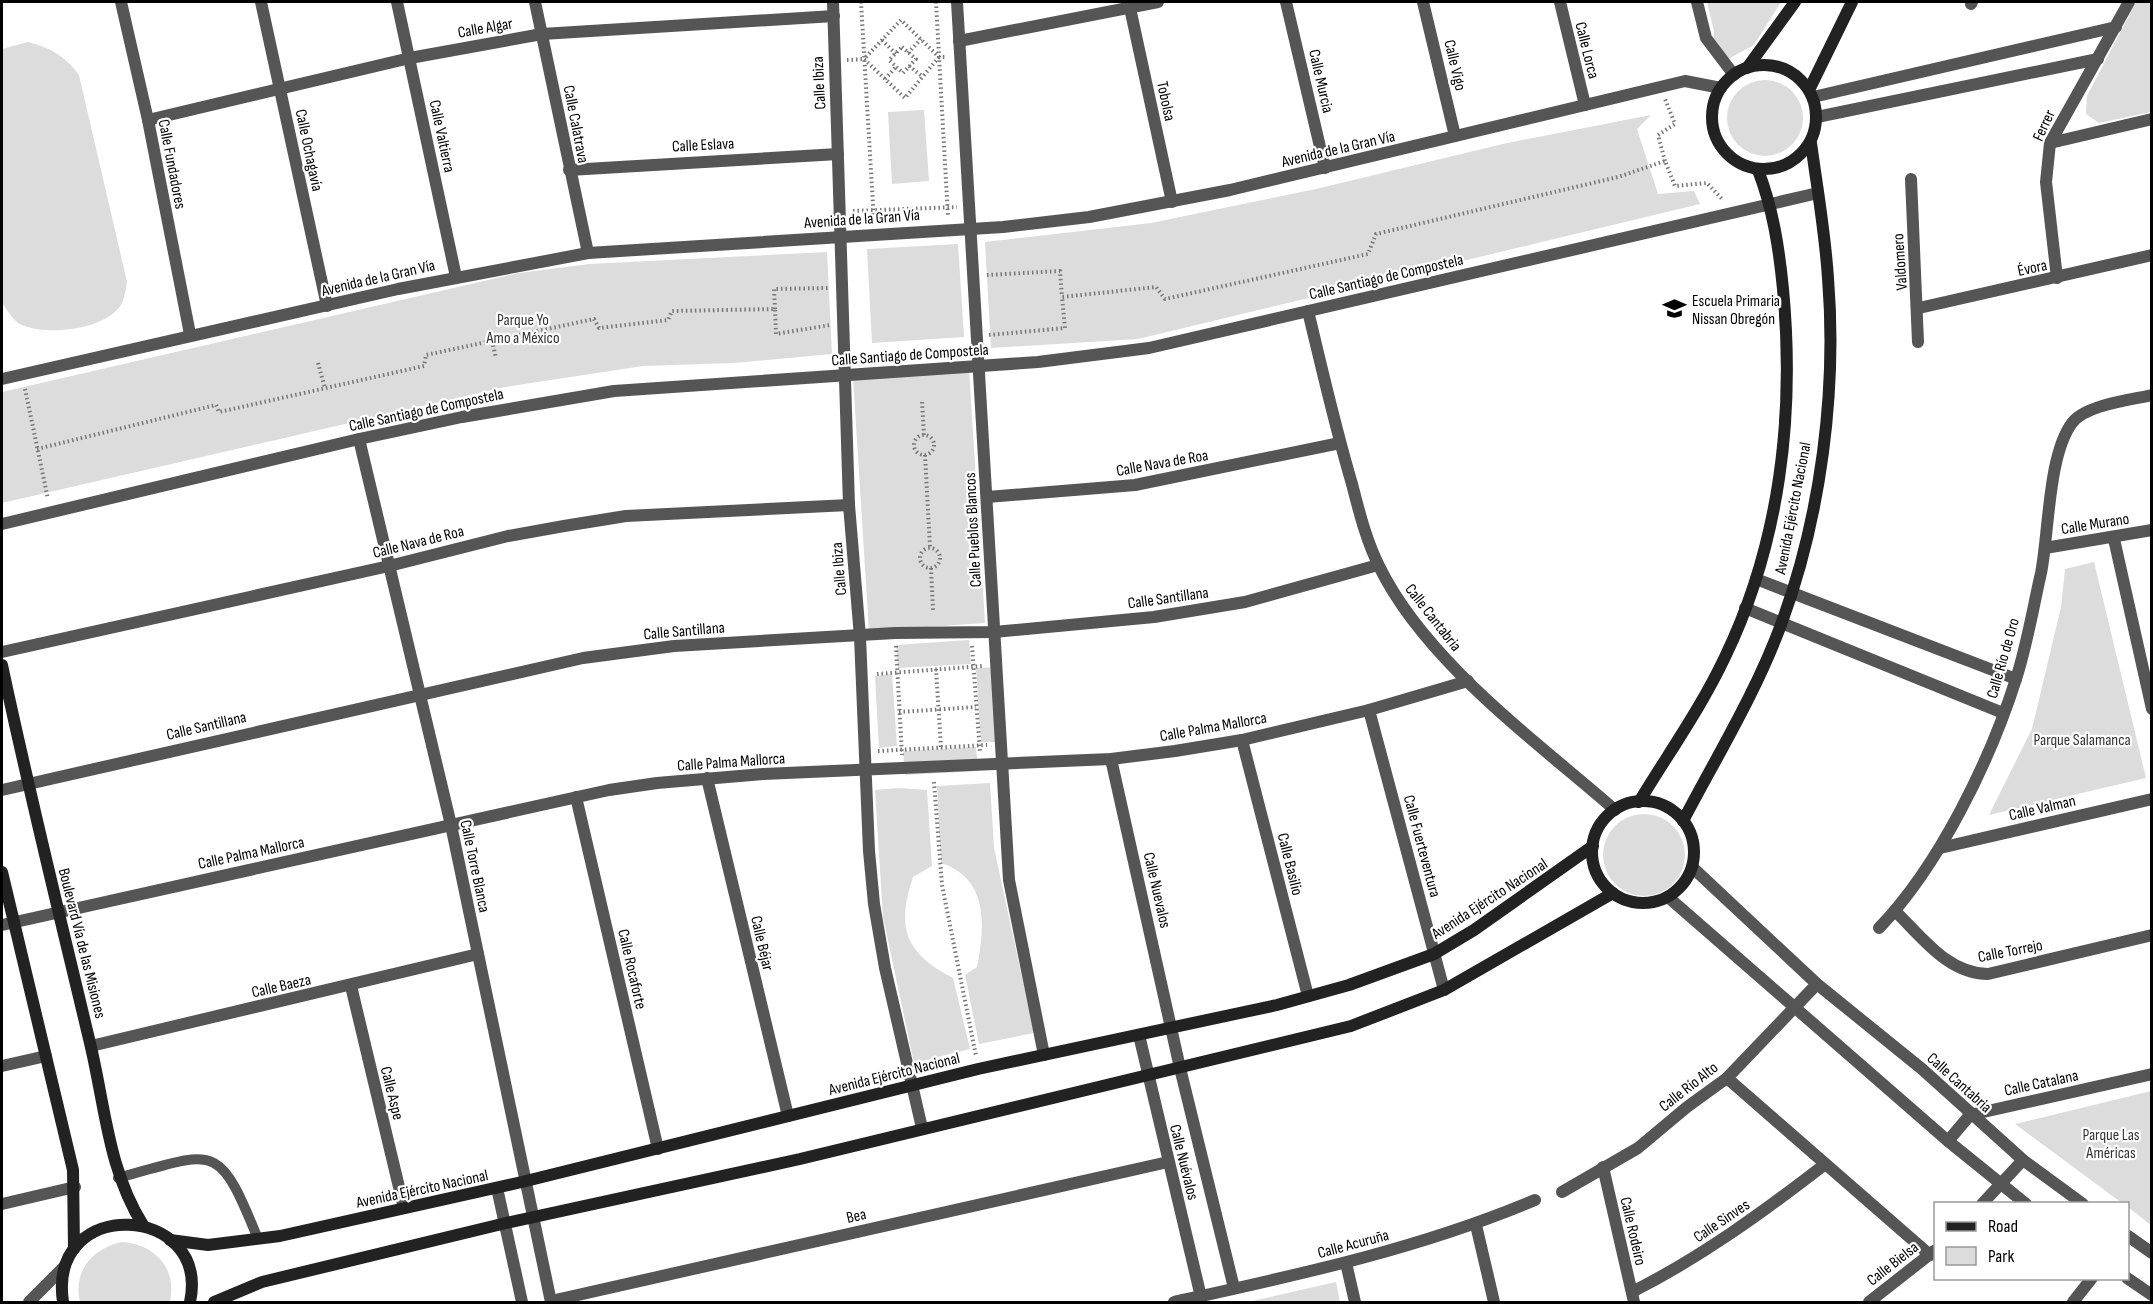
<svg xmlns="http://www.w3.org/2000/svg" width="2153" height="1304" font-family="'Sofia Sans Condensed',sans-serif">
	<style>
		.green { fill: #dcdcdc }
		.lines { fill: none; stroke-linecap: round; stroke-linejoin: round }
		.path { stroke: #777; stroke-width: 4; stroke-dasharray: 1.5 3; stroke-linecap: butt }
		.lane { stroke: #555; stroke-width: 10 }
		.street { stroke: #555; stroke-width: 12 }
		.secondary { stroke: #222; stroke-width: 12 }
		.labels { text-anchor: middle; stroke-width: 4.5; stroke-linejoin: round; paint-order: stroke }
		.street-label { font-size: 16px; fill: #000; stroke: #fff }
		.poi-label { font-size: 16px; fill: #000; stroke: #fff; text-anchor: start }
		.park-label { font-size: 16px; fill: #333; stroke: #fff }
	</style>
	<rect width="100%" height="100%" fill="#fff"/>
	<g class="green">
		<polygon points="1707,2 1781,2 1754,45 1726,60 1712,51 1714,31"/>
		<polygon points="2136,2 2151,2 2151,112 2099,123 2086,114 2087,96"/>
		<path d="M28,42C51,48 65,56 79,75L127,282C126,288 125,295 123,301C111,330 45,337 20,324C13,321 7,309 2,303V49Z"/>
		<circle cx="1765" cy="118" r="38"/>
		<polygon points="924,110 929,181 892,184 888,112"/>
		<polygon points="1651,115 1637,129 1658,194 1694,191 1700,204 1138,339 991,348 985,242 1151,223 1316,189 1507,143"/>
		<polygon points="958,244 964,337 872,343 867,249"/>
		<polygon points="827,252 832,354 734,363 643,366 505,387 2,503 2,392 519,273 589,264"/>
		<polygon points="969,369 985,623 869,631 853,377"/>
		<polygon points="2094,562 2146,778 1989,815 2032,729 2061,607 2065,569"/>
		<polygon points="969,640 971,664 898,668 896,645"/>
		<polygon points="999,667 1003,742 981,742 976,668"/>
		<polygon points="892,674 897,746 879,748 875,676"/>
		<polygon points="976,747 978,771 905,775 903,751"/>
		<path d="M990,783L994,848L1034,1033L979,1044L965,975L977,967C985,927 989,878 941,863L937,786Z"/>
		<path d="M899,788L927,790L932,866L913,877C896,928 905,953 953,978L970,1049L914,1063L883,917L875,790Z"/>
		<circle cx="1644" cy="855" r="41"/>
		<polygon points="2151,1091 2151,1225 2128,1207 2128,1204 2122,1203 2015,1124"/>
		<path d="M121,1242C155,1244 177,1268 170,1302H80C73,1271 92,1249 121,1242Z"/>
		<polygon points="1336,1282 1340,1302 1248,1302"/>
	</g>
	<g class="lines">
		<g class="path">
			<polyline points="861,2 874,222"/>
			<polyline points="936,2 948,217"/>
			<polyline points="882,40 896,54"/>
			<polygon points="902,47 916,59 903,73 889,60"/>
			<polyline points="908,53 921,39"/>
			<polyline points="939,57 905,98 864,59 901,20 939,57 945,57"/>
			<polyline points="847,60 864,59"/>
			<polyline points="909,66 923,77"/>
			<polyline points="885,79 896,67"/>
			<polyline points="1665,161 1658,135 1675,124 1665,99"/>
			<polyline points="853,211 957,207"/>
			<polyline points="987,275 1060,271 1062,297"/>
			<polyline points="775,309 774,289 828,288"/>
			<polyline points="989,335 1065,328 1062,297 1156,287 1165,299 1368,254 1376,234 1618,177 1665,161 1675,186 1707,183 1723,200"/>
			<polyline points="492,341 496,358"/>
			<polyline points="318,363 325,388"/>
			<polyline points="25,389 48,499"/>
			<polyline points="922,402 924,435"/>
			<circle cx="924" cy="445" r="10"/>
			<polyline points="37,449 216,405 219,412 424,366 426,355 594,319 599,328 668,320 672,311 775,309 776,334 830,325"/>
			<polyline points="925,455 930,547"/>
			<circle cx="930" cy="558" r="10"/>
			<polyline points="931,568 933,610"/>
			<polyline points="896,646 902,755"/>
			<polyline points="972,646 980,752"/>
			<polyline points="936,669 941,747"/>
			<polyline points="877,674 983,666"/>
			<polyline points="899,712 976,707"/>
			<polyline points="878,751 987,745"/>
			<polyline points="934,782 942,885 976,1056"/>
		</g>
		<path class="lane" d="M118,1178C216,1151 218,1140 258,1239"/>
		<g class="street">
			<polyline points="121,2 148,120 190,334"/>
			<polyline points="261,2 327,306"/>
			<polyline points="397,2 456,277"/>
			<polyline points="535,2 588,253"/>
			<polyline points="833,2 849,505 860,637 869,851 874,904 885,968 922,1128"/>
			<polyline points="957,2 1009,880 1044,1055"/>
			<polyline points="1286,2 1325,168"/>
			<polyline points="1423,2 1455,136"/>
			<polyline points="1560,2 1585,105"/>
			<polyline points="1697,2 1706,38 1734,75"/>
			<polyline points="1971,4 1972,2"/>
			<polyline points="1130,8 1172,202"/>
			<polyline points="959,41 1158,2"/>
			<polyline points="1813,97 2116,27"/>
			<polyline points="1817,117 2098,59"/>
			<polyline points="148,120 410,58 542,34 834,16"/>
			<polyline points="2050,143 2152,119"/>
			<polyline points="569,170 838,154"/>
			<polyline points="1911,179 1918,342"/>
			<polyline points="2057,278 2046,182 2050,143 2129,2"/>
			<polyline points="1919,308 2152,255"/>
			<path d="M1308,311C1322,369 1335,427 1352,484C1359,511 1366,540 1379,566C1425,661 1536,741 1615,810"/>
			<polyline points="2,379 398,289 588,253 1003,227 1089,217 1230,190 1685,81 1721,88"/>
			<polyline points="359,439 451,825 551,1302"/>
			<polyline points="987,497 1135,485 1340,443"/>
			<polyline points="2,524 359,439 462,417 614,391 1038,362 1149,348 1818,193"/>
			<polyline points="2114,539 2152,709"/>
			<polyline points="2045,548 2152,530"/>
			<polyline points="1756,579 2016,679"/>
			<polyline points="1745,608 2003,713"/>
			<polyline points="2,652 389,566 508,536 564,526 626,516 849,505"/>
			<polyline points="1369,710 1444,990"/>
			<polyline points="1242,740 1308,996"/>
			<polyline points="1111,759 1180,1068 1234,1288"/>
			<polyline points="707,778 788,1116"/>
			<polyline points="2,790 583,658 674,646 895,633 994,632 1154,617 1245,602 1378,565"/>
			<polyline points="576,797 658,1149"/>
			<polyline points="1940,848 2152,799"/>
			<polyline points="1692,867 1817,984 1922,1069 2023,1160 2083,1204"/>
			<polyline points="1668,897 1948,1141 2026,1204"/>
			<path d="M1895,911C1922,937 1948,974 1988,974L2152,935"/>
			<polyline points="2,925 609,790 657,783 763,774 1111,759 1175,751 1242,740 1369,710 1468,681"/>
			<path d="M1879,928C1939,866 1990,761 2016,679C2027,645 2033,608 2041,573C2049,533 2048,455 2072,423C2085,405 2130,400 2152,395"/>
			<polyline points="351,986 404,1208"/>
			<polyline points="1139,1035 1201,1297"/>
			<polyline points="91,1046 478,954"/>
			<polyline points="2,1066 46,1056"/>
			<polyline points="1727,1078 1930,1255"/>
			<polyline points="1948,1141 1970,1115 2152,1074"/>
			<polyline points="1603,1167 1634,1302"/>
			<polyline points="497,1188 522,1302"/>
			<polyline points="1562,1192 1638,1148 1687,1107 1727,1078 1817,984"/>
			<polyline points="2,1204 75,1187"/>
			<polyline points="1982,1204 2023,1160"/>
			<polyline points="1476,1225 1494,1302"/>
			<polyline points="2128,1236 2152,1253"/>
			<polyline points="1346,1263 1355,1302"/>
			<polyline points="2127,1278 2152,1295"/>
			<path d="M1632,1292C1701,1257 1762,1213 1824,1165"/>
			<polyline points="551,1301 1168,1162"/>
			<polyline points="29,1302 64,1267"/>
			<path d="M1174,1302C1297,1275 1419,1249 1535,1200"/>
			<polyline points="1869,1302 1934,1251"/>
			<polyline points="2073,1302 2092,1278"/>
		</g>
		<g class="secondary">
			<circle cx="1764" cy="117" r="52"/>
			<polyline points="1747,68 1795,2"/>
			<polyline points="1809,90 1852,2"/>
			<path d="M2,665C29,792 60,917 90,1043C105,1105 108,1170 143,1225"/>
			<circle cx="1643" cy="852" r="51"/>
			<path d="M1639,802C1668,754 1701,708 1725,657C1780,543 1795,415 1783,289C1779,248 1773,209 1758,170"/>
			<path d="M1683,821C1717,756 1757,691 1782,622C1821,515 1837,391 1828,278C1825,232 1817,187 1811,143"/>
			<polyline points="2,872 73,1170 74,1249"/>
			<polyline points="170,1240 208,1245 280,1236 526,1181 978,1069 1277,1005 1349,985 1434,954 1474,930 1593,846"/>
			<path d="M63,1302C47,1194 211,1204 190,1302"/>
			<polyline points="214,1302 262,1282 506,1223 800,1159 1351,1026 1444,990 1613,893"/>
		</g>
	</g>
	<defs>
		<symbol id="school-bare" viewBox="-9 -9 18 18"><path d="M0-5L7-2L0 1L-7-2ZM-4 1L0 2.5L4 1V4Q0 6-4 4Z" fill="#000" stroke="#fff" stroke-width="2.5" paint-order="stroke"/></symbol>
	</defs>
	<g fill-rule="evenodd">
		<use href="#school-bare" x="1658" y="292" width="33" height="33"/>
	</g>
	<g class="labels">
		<g class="street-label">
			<text transform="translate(485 27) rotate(-10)" y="6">Calle Algar</text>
			<text transform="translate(1588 50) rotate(76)" y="6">Calle Lorca</text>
			<text transform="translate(1456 65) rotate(77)" y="6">Calle Vigo</text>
			<text transform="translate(1322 81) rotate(77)" y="6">Calle Murcia</text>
			<text transform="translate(818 83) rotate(-93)" y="6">Calle Ibiza</text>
			<text transform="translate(1167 101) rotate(78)" y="6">Tobolsa</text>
			<text transform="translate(577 124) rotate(79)" y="6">Calle Calatrava</text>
			<text transform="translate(2043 125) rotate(-65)" y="6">Ferrer</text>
			<text transform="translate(443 136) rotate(78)" y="6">Calle Valtierra</text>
			<text transform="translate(703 144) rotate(-3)" y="6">Calle Eslava</text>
			<text transform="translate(1338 148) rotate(-13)" y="6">Avenida de la Gran Vía</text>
			<text transform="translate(310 150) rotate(78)" y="6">Calle Ochagavía</text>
			<text transform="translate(173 164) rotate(79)" y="6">Calle Fundadores</text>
			<text transform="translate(862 218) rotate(-4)" y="6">Avenida de la Gran Vía</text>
			<text transform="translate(1899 262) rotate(-94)" y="6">Valdomero</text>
			<text transform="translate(2032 267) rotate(-12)" y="6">Évora</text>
			<text transform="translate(1386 276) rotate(-13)" y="6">Calle Santiago de Compostela</text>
			<text transform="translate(378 277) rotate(-13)" y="6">Avenida de la Gran Vía</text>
			<text transform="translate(910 354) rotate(-4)" y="6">Calle Santiago de Compostela</text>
			<text transform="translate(426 409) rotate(-12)" y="6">Calle Santiago de Compostela</text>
			<text transform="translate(1162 462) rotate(-10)" y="6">Calle Nava de Roa</text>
			<text transform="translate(1792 508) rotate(-79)" y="6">Avenida Ejército Nacional</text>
			<text transform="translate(2095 523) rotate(-9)" y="6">Calle Murano</text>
			<text transform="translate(972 530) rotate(-93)" y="6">Calle Pueblos Blancos</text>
			<text transform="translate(418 541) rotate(-14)" y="6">Calle Nava de Roa</text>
			<text transform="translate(838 569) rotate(-95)" y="6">Calle Ibiza</text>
			<text transform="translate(1168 597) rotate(-8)" y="6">Calle Santillana</text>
			<text transform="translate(1434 617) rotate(52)" y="6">Calle Cantabria</text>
			<text transform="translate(684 630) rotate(-5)" y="6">Calle Santillana</text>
			<text transform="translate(2002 658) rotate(-74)" y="6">Calle Río de Oro</text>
			<text transform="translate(206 725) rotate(-13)" y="6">Calle Santillana</text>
			<text transform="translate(1213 726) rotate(-10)" y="6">Calle Palma Mallorca</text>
			<text transform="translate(731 761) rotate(-4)" y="6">Calle Palma Mallorca</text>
			<text transform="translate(2042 807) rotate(-13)" y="6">Calle Valman</text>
			<text transform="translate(1423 846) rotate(75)" y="6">Calle Fuerteventura</text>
			<text transform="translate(251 852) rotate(-12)" y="6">Calle Palma Mallorca</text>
			<text transform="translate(1291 864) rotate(76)" y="6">Calle Basilio</text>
			<text transform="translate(476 866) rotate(78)" y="6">Calle Torre Blanca</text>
			<text transform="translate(1158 890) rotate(77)" y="6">Calle Nuevalos</text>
			<text transform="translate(1489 898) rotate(-33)" y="6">Avenida Ejército Nacional</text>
			<text transform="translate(83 943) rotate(76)" y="6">Boulevard Vía de las Misiones</text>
			<text transform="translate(763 943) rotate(77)" y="6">Calle Béjar</text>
			<text transform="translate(2010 950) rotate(-11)" y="6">Calle Torrejo</text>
			<text transform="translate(633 969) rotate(77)" y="6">Calle Rocaforte</text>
			<text transform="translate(281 985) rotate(-13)" y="6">Calle Baeza</text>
			<text transform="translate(894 1073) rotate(-14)" y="6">Avenida Ejército Nacional</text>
			<text transform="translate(1960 1082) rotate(42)" y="6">Calle Cantabria</text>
			<text transform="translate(2041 1082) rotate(-12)" y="6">Calle Catalana</text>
			<text transform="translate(1688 1086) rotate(-38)" y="6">Calle Río Alto</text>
			<text transform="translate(393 1093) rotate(76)" y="6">Calle Aspe</text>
			<text transform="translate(1185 1162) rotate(76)" y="6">Calle Nuévalos</text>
			<text transform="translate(422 1188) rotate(-12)" y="6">Avenida Ejército Nacional</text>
			<text transform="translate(856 1215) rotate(-13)" y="6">Bea</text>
			<text transform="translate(1721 1220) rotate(-34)" y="6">Calle Sinves</text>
			<text transform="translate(1634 1231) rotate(77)" y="6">Calle Rodeiro</text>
			<text transform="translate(1353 1243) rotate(-15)" y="6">Calle Acuruña</text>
			<text transform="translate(1892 1263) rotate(-38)" y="6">Calle Bielsa</text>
		</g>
		<g class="poi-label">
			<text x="1692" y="306">Escuela Primaria<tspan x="1692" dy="18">Nissan Obregón</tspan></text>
		</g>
		<g class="park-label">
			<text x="523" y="325">Parque Yo<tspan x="523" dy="18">Amo a México</tspan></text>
			<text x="2082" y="745">Parque Salamanca</text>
			<text x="2111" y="1140">Parque Las<tspan x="2111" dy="18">Américas</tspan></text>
		</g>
	</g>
	<rect width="2153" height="1304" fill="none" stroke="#000000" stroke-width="6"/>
	<rect x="1934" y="1202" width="195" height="78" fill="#ffffff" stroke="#999999" stroke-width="1.5"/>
	<rect x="1946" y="1222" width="30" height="9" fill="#222222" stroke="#999999" stroke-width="1.5"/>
	<text x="1988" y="1232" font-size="18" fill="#000000">Road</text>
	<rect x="1946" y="1247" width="30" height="18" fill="#dcdcdc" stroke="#999999" stroke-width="1.5"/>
	<text x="1988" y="1262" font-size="18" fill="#000000">Park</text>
</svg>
